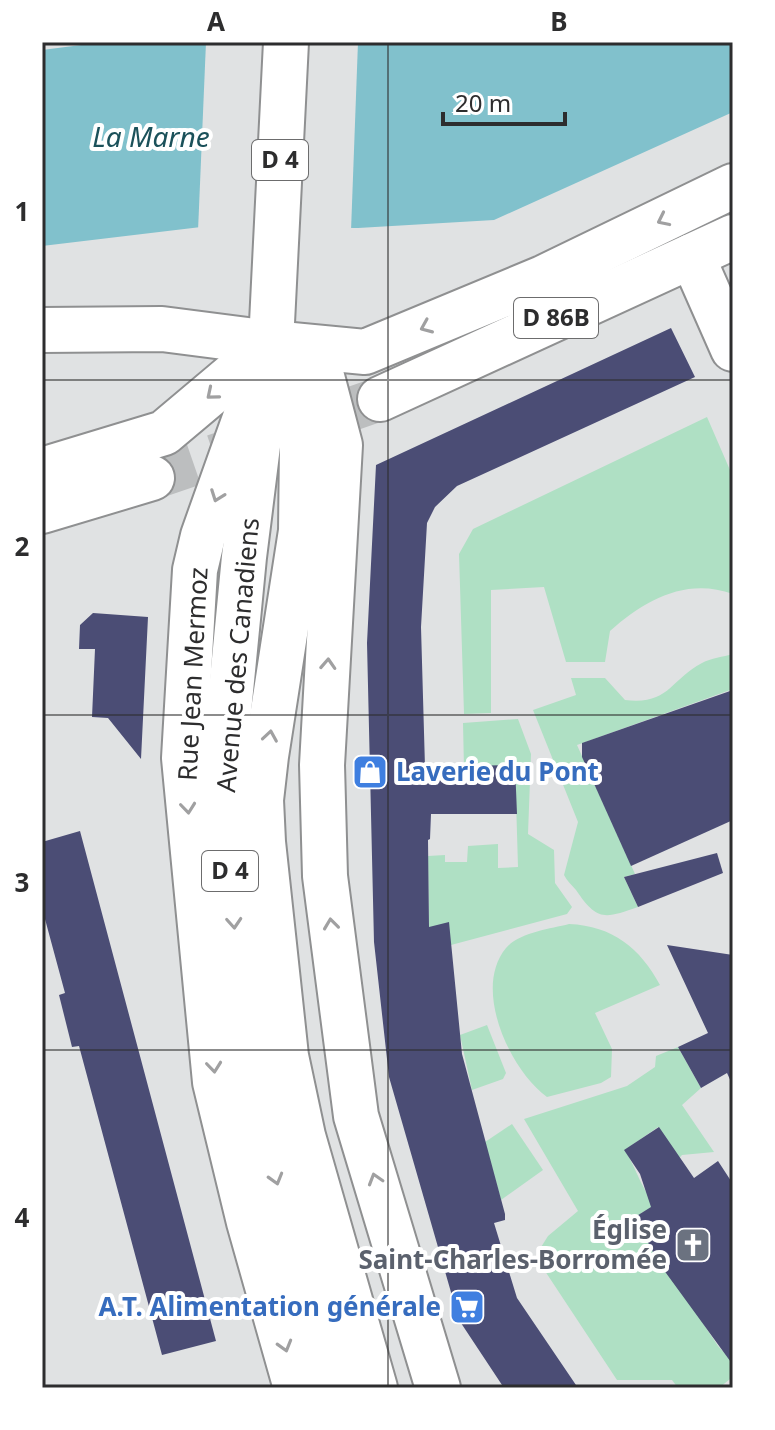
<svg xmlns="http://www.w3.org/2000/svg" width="775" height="1430" font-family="'Noto Sans',sans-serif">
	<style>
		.green { fill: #afe0c4 }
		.water { fill: #81c1cc }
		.pier { fill: #e0e2e3 }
		.building { fill: #4b4d75 }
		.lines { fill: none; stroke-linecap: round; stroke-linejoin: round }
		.primary-tunnel { stroke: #bcbebf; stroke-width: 44; stroke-dasharray: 44 22; stroke-linecap: butt }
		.street-casing { stroke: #8f9091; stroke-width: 48 }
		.secondary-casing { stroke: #8f9091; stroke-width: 48 }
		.primary-casing { stroke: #8f9091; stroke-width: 48 }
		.street { stroke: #fff; stroke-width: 44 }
		.secondary { stroke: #fff; stroke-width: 44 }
		.primary { stroke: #fff; stroke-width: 44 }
		.oneway { stroke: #a0a0a1 }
		.grid { fill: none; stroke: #2d2d2e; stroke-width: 2; stroke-opacity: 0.55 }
		.labels { text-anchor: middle; stroke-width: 8; stroke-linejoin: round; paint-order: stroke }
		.shield { fill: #fff; stroke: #6c6c6d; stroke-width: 2 }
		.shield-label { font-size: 24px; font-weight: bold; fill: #2d2d2e }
		.street-label { font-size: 26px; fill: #2d2d2e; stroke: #fff }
		.shop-label { font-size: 26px; font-weight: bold; fill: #366cbe; stroke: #fff; text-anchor: start }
		.worship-label { font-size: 26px; font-weight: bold; fill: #5b616d; stroke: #fff; text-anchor: end }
		.water-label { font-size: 28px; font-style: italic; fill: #1b515a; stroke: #fff }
		.neatline { fill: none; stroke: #2d2d2e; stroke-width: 3 }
		.grid-label { font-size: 26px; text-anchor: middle; font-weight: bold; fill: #2d2d2e }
	</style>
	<rect width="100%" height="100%" fill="#e0e2e3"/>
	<g class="green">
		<path d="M707,417L733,477V594C686,577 645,600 610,631L605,662H566L544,587L491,590V713L464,714L459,554L473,529Z"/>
		<path d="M733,654V689L577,745L635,874L624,877L638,907C604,919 597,921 576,890C572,885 567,881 564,875L578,822L533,710L576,695L571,678H605L625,700C669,705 669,681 702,663C711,658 723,657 733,654Z"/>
		<polygon points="518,719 531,754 528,834 554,850 555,883 572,907 567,914 451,945 429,927 428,856 445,855 445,862 467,862 468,846 498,844 498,868 518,867 515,766 480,766 482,814 465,814 463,723"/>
		<path d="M569,924C613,926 640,948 660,985L595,1013L612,1049L611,1077L601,1083L547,1097C510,1070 472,989 506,948C520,932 550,929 569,924Z"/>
		<polygon points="487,1025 506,1073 503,1079 472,1090 460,1035"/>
		<path d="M678,1047L701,1088L682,1105L714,1152L682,1155L674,1164L677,1154L658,1127L625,1150C636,1168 643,1193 657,1206L641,1213L639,1226L718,1346L732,1361L730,1379L719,1388H678L672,1380H617L541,1265L538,1252L548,1236L578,1211L524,1119L627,1086L655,1067L656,1056Z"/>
		<polygon points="512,1124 543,1170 501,1200 485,1142"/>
	</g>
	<polygon class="water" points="178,42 733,42 733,112 494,220 358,228 201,227 42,246 42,50 89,44"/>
	<polygon class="pier" points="206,42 358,42 351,231 198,231"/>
	<g class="building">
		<polygon points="671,328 695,377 457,486 435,507 427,523 421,627 425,767 515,765 517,814 431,814 430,839 428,840 429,927 449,922 462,1054 505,1214 505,1220 494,1223 517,1298 578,1388 504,1388 459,1320 389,1077 374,942 367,643 376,465"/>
		<polygon points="93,613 148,617 141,759 108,718 92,717 95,649 79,649 80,625"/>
		<polygon points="733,690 733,820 631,866 582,757 582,743"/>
		<polygon points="80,831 216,1341 162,1355 79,1046 72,1047 59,995 65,993 42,908 42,842"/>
		<polygon points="717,853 723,873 638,907 624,877"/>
		<polygon points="667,945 733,955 733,1086 727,1073 701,1088 678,1047 708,1033"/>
		<polygon points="659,1127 694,1178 718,1161 733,1184 733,1365 658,1262 635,1217 651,1207 640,1174 624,1150"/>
	</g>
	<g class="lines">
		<polyline class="primary-tunnel" points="152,478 380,399"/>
		<defs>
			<g id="street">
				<polyline points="692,256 733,349"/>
				<polyline points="42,330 162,329 271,343"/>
			</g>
			<g id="secondary">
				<polyline points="315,350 340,445 322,765 325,876 356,1116 438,1388"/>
				<polyline points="256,387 203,536 195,570 184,758 215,1082 249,1222 296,1388"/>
			</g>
			<g id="primary">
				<polyline points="286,42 271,343 302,446 301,531 266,756 261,800 263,842 286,1056 303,1136 375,1388"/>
				<polyline points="269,358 244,557 226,742 227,827 237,954 265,1142 336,1388"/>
				<polyline points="380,399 733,237"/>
				<polyline points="42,470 164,433 271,343 365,352 543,278 733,186"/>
				<polyline points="42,511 152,478"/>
			</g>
		</defs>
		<use href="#street" class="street-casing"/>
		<use href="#secondary" class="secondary-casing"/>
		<use href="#primary" class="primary-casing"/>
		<use href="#street" class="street"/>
		<use href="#secondary" class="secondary"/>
		<use href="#primary" class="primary"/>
	</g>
	<defs><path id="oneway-chevron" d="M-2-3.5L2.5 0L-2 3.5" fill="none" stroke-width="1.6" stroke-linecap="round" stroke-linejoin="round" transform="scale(2)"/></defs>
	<g class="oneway">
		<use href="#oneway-chevron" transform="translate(663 220) rotate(154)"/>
		<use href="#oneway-chevron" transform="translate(426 327) rotate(157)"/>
		<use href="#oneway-chevron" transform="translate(212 394) rotate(140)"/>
		<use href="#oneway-chevron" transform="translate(217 496) rotate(110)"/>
		<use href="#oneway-chevron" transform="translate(328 664) rotate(-87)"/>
		<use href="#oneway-chevron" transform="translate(270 736) rotate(-81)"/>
		<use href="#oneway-chevron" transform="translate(188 808) rotate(84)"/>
		<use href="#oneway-chevron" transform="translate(234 923) rotate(86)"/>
		<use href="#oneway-chevron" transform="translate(331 924) rotate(-97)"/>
		<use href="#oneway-chevron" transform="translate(214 1067) rotate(84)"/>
		<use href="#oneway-chevron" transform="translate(276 1179) rotate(74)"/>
		<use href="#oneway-chevron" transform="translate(375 1179) rotate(-107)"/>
		<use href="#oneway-chevron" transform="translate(285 1346) rotate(74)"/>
	</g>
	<path class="grid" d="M388,42V1388M42,380H733M42,715H733M42,1050H733"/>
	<defs>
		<symbol id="shop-square" viewBox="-11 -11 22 22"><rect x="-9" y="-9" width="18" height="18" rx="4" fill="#3f7fe0" stroke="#fff"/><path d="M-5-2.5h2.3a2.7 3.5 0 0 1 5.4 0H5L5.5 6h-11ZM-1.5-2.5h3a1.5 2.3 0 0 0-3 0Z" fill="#fff"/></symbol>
		<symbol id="church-square" viewBox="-11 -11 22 22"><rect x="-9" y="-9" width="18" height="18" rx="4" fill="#6b7280" stroke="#fff"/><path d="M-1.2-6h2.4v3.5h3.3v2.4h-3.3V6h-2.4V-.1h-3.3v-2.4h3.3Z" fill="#fff"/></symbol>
		<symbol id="supermarket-square" viewBox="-11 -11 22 22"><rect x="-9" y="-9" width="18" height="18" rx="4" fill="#3f7fe0" stroke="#fff"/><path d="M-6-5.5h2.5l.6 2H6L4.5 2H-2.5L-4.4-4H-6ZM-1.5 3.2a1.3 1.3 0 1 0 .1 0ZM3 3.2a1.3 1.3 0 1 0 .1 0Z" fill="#fff"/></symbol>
	</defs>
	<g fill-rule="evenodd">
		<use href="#shop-square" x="350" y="752" width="40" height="40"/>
		<use href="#church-square" x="673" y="1225" width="40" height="40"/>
		<use href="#supermarket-square" x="447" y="1287" width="40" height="40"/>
	</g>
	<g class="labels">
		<g class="shield">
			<rect x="252" y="140" width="56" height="40" rx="6"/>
			<rect x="514" y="298" width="84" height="40" rx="6"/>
			<rect x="202" y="851" width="56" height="40" rx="6"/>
		</g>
		<g class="shield-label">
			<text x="280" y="168">D 4</text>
			<text x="556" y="326">D 86B</text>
			<text x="230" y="879">D 4</text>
		</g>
		<g class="street-label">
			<text transform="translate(238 655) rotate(-85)" y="9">Avenue des Canadiens</text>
			<text transform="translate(193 674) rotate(-87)" y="9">Rue Jean Mermoz</text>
		</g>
		<g class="shop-label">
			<text x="396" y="781">Laverie du Pont</text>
			<text x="441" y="1316" text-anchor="end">A.T. Alimentation générale</text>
		</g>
		<g class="worship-label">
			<text x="667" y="1239">Église<tspan x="667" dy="30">Saint-Charles-Borromée</tspan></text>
		</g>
		<g class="water-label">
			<text x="151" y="147">La Marne</text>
		</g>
	</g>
	<rect width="775" height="1430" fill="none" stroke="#ffffff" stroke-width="88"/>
	<path d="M443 112v12h122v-12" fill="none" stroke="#2d2d2e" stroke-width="4"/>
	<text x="455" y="112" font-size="24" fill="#2d2d2e" stroke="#ffffff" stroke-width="6" paint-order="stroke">20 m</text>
	<rect x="44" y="44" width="687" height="1342" class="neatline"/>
	<g class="grid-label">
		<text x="216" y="31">A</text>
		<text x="559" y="31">B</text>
		<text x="22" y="221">1</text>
		<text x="22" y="556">2</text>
		<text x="22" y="892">3</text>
		<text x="22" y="1227">4</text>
	</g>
</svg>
